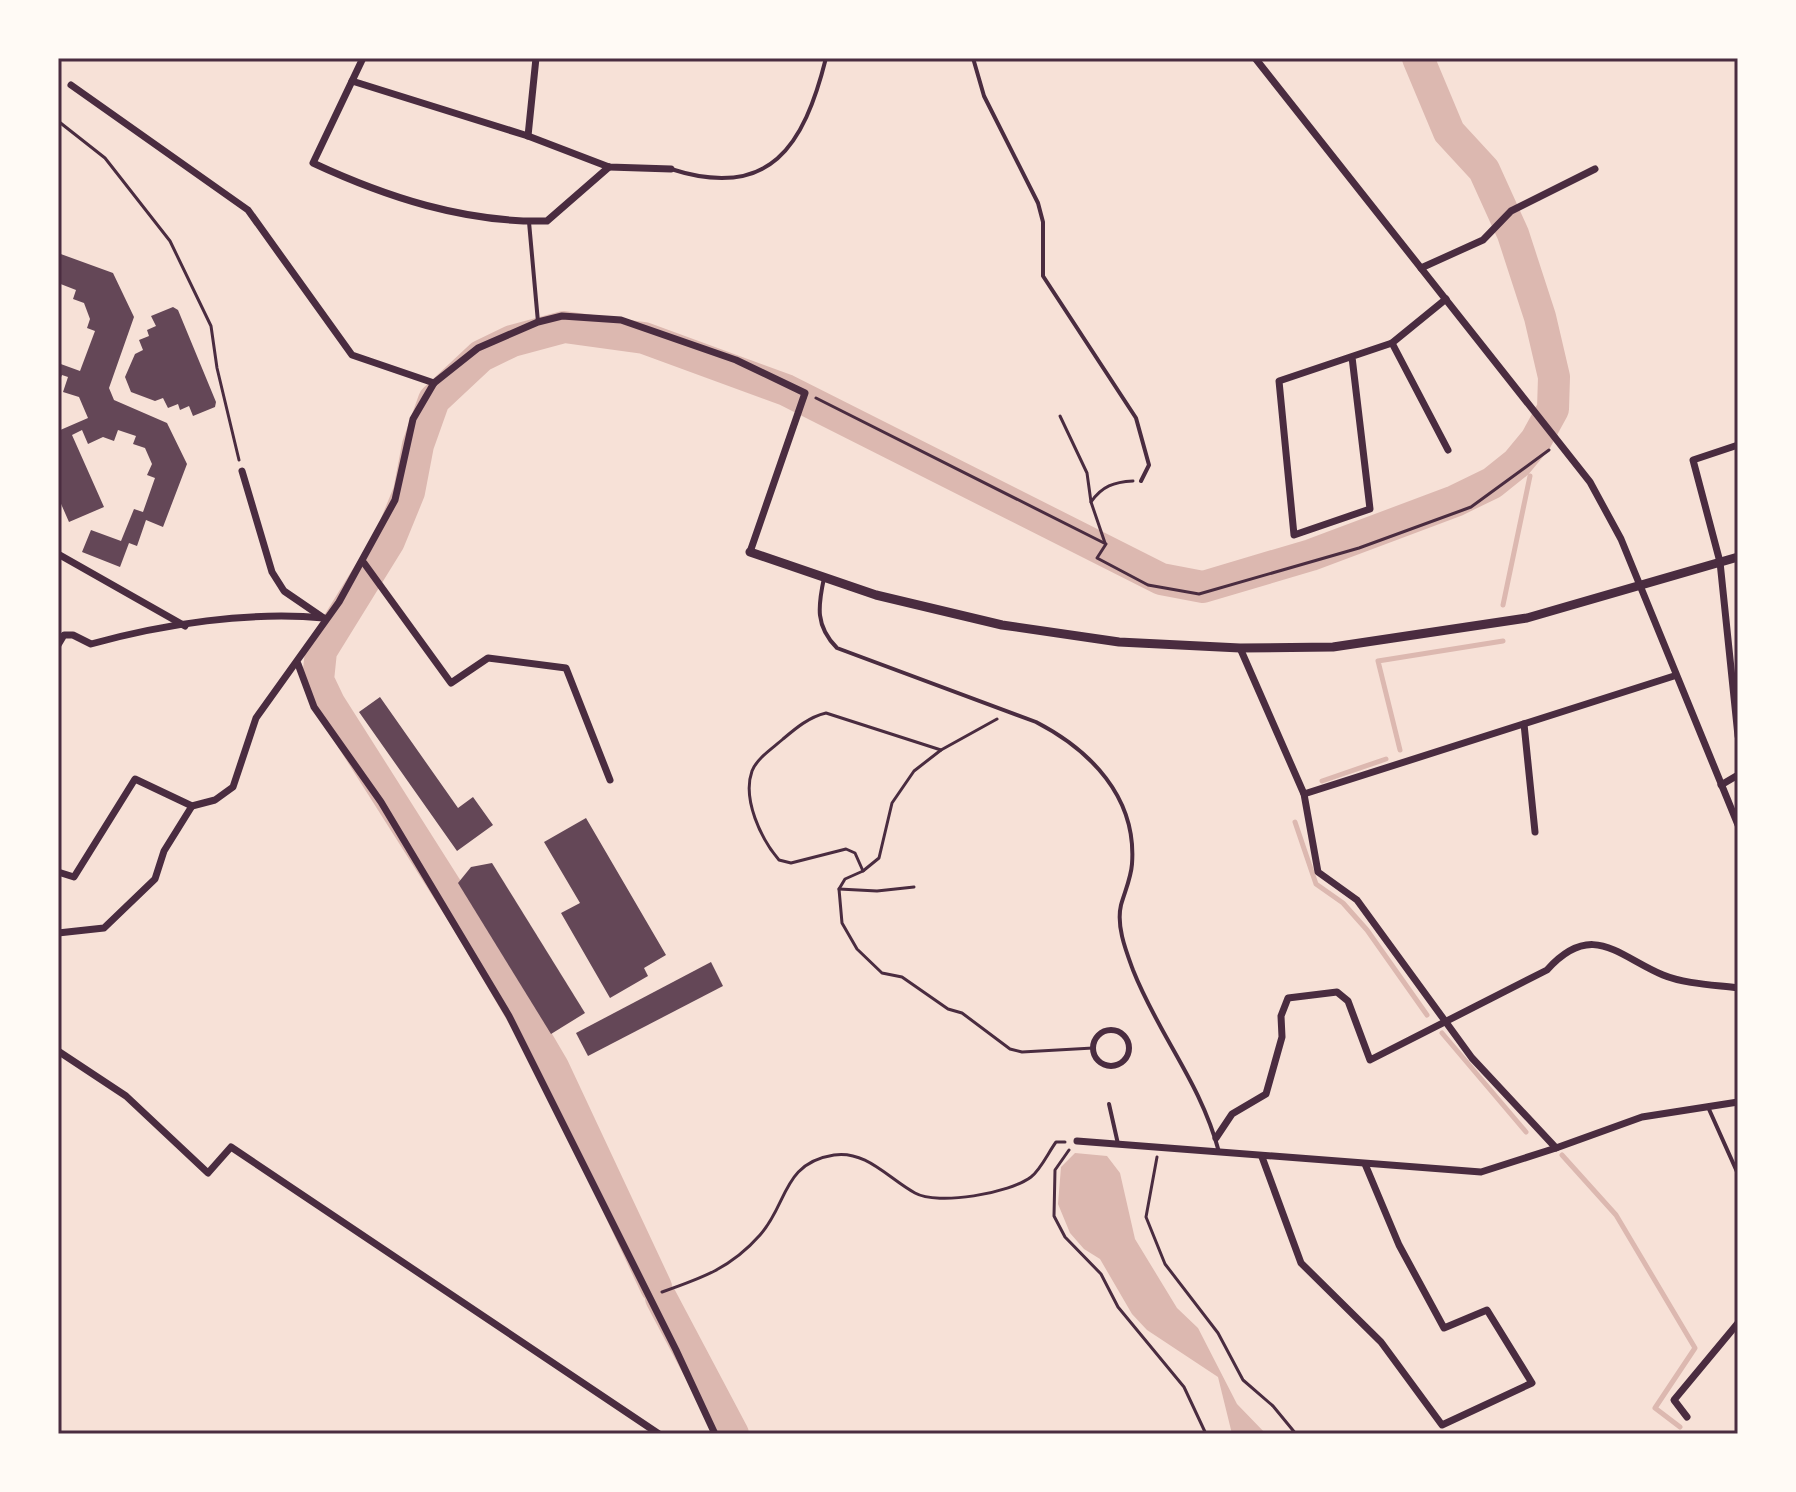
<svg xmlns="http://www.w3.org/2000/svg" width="1796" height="1492" font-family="'Open Sans',sans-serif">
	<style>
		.water { fill: #dcb8b0 }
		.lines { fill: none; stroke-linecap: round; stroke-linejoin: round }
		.stream { stroke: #dcb8b0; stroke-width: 5 }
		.river { stroke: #dcb8b0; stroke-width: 32 }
		.building { fill: #644757 }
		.path { stroke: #4a2c40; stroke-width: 3 }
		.service { stroke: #4a2c40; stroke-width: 4 }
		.pedestrian { stroke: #4a2c40; stroke-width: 6 }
		.minor { stroke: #4a2c40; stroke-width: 7 }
		.tertiary { stroke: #4a2c40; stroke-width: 9 }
		.neatline { fill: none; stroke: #4a2c40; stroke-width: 3 }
	</style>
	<rect width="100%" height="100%" fill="#f7e1d7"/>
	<polygon class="water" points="1075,1153 1107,1156 1120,1173 1135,1239 1177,1308 1198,1328 1237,1404 1266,1434 1232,1434 1218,1377 1147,1330 1132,1314 1100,1259 1084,1249 1070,1233 1058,1204 1061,1167"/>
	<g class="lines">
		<g class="stream">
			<polyline points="1535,449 1536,440"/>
			<polyline points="1503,605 1530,476"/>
			<polyline points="1400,750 1378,661 1503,641"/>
			<polyline points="1322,781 1386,759"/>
			<polyline points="1295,822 1316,884 1343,903 1367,930 1427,1015"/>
			<polyline points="1442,1033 1526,1132"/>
			<polyline points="1562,1155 1616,1215 1695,1348 1655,1408 1680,1427"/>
		</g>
		<g class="river">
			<polyline points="656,1287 553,1067 466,919 329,703 318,680 321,651 389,541 409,492 418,445 434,400 481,356 512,341 564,327 644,338 786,390 1161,579 1203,587 1311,555 1455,501 1492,483 1517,463 1536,440 1553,409 1554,377 1540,317 1513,234 1484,170 1449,132 1418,58"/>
			<polyline points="661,1298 733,1434"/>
		</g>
	</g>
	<g class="building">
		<polygon points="58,253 113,273 134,317 109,388 114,400 167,423 187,464 163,527 146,520 137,546 129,543 120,567 82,552 91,530 121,541 134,509 143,512 155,478 147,475 152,464 145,448 133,444 136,436 118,430 114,441 103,437 88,444 82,430 72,435 104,507 69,522 58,497 58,431 88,418 79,397 63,392 68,377 62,375 58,384 58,363 80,371 95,331 87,328 90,319 84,303 73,299 76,290 58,283"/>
		<polygon points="173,307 178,310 216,402 215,407 193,416 189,406 180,410 178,404 168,408 163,398 155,401 131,392 125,377 135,354 143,350 139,340 149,336 147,330 156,326 151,316"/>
		<polygon points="380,697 458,808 473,797 493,825 457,851 359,712"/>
		<polygon points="586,818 666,955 644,968 648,976 610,998 561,913 580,903 544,842"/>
		<polygon points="492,863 585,1013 551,1034 458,883 471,867"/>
		<polygon points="711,962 723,986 588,1056 576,1033"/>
	</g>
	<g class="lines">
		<g class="path">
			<polyline points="58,121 105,158 170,241 211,326 217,368 239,460"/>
			<polyline points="816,398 1106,544 1097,558 1148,585 1199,594 1359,548 1471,507 1549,450"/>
			<polyline points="1060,416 1087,473 1091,502"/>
			<path d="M1105,543L1091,502C1102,486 1114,482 1133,481"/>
			<polyline points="997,719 941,750 914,771 892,803 879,858 863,871 845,879 839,889 842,923 857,949 882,973 902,977 948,1009 962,1013 1010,1049 1022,1052 1093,1048"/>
			<path d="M863,871L855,853L846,849L791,863L779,860C761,839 742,799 752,771C757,758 773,748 783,739C796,728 809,717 826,713L941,750"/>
			<polyline points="839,889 877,891 914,887"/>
			<polyline points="1069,1150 1055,1170 1054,1216 1065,1237 1101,1274 1118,1307 1184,1387 1206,1434"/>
			<polyline points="1157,1157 1146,1217 1165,1264 1218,1333 1243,1380 1273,1406 1296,1434"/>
			<path d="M662,1292C702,1278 731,1268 760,1235C788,1204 782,1163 834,1155C866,1150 889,1179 915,1193C938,1206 1010,1193 1031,1177C1041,1169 1048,1153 1056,1142H1065"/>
		</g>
		<g class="service">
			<polyline points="973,58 984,96 1038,203 1043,222 1043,276 1136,418 1149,465 1141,481"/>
			<path d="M671,169C770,201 804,146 826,58"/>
			<polyline points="529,222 538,322"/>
			<path d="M824,578C818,606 815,626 837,648L1036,722C1090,750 1137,797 1132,864C1131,878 1125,891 1121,905C1116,926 1126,951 1133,970C1159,1036 1200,1081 1219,1152"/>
			<polyline points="1109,1104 1118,1144"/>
			<polyline points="1708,1107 1738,1174"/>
		</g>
		<circle class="pedestrian" cx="1111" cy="1048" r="18"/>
		<g class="minor">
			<path d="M363,58L313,163C386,197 465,223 547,221L609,167"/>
			<polyline points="1255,58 1590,482 1621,539 1738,825"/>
			<polyline points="352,81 528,136 609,167 671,169"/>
			<polyline points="71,85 248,210 352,355 434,383"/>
			<polyline points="528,136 536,58"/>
			<polyline points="1421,268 1483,240 1511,211 1595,169"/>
			<polyline points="1446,299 1392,343 1448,450"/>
			<polyline points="1352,357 1370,509 1294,535 1279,381 1392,343"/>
			<polyline points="1738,445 1693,460 1720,562 1738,736"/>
			<polyline points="242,471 272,572 284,591 322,617"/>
			<polyline points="58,554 185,626"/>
			<polyline points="364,563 451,683 488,658 566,668 610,780"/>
			<path d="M58,645L64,635H73L91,644C163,624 250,611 324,618"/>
			<polyline points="1240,648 1304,794 1318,872 1357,900 1472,1058 1556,1148 1642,1117 1738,1102"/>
			<polyline points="298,664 314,707 381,802 509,1016 676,1350 715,1434"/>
			<polyline points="1524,724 1535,832"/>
			<polyline points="1721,785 1738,775"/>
			<polyline points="1304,794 1674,676"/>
			<polyline points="58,872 74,877 135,779 192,806 215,800 233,787 256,718 339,602 395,500 413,419 434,383 478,348 538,322 562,316 621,320 736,360 805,393 750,552"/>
			<polyline points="58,933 104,928 155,879 164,851 192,806"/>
			<polyline points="58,1051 126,1096 208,1173 231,1147 659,1434"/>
			<path d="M1216,1138L1232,1114L1266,1094L1282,1037L1281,1016L1288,998L1337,992L1348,1001L1370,1060L1547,970C1592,920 1618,956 1663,975C1685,984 1715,985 1738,988"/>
			<polyline points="1077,1141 1481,1172 1556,1148"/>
			<polyline points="1262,1157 1301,1263 1381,1342 1442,1425 1532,1383 1487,1310 1444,1328 1399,1245 1365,1164"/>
			<polyline points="1687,1417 1674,1400 1738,1323"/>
		</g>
		<polyline class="tertiary" points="750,552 876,595 1002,625 1119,642 1240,648 1333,647 1527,618 1738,557"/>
	</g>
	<rect width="1796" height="1492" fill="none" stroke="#fffaf5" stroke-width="120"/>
	<rect x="60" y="60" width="1676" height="1372" class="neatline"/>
</svg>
